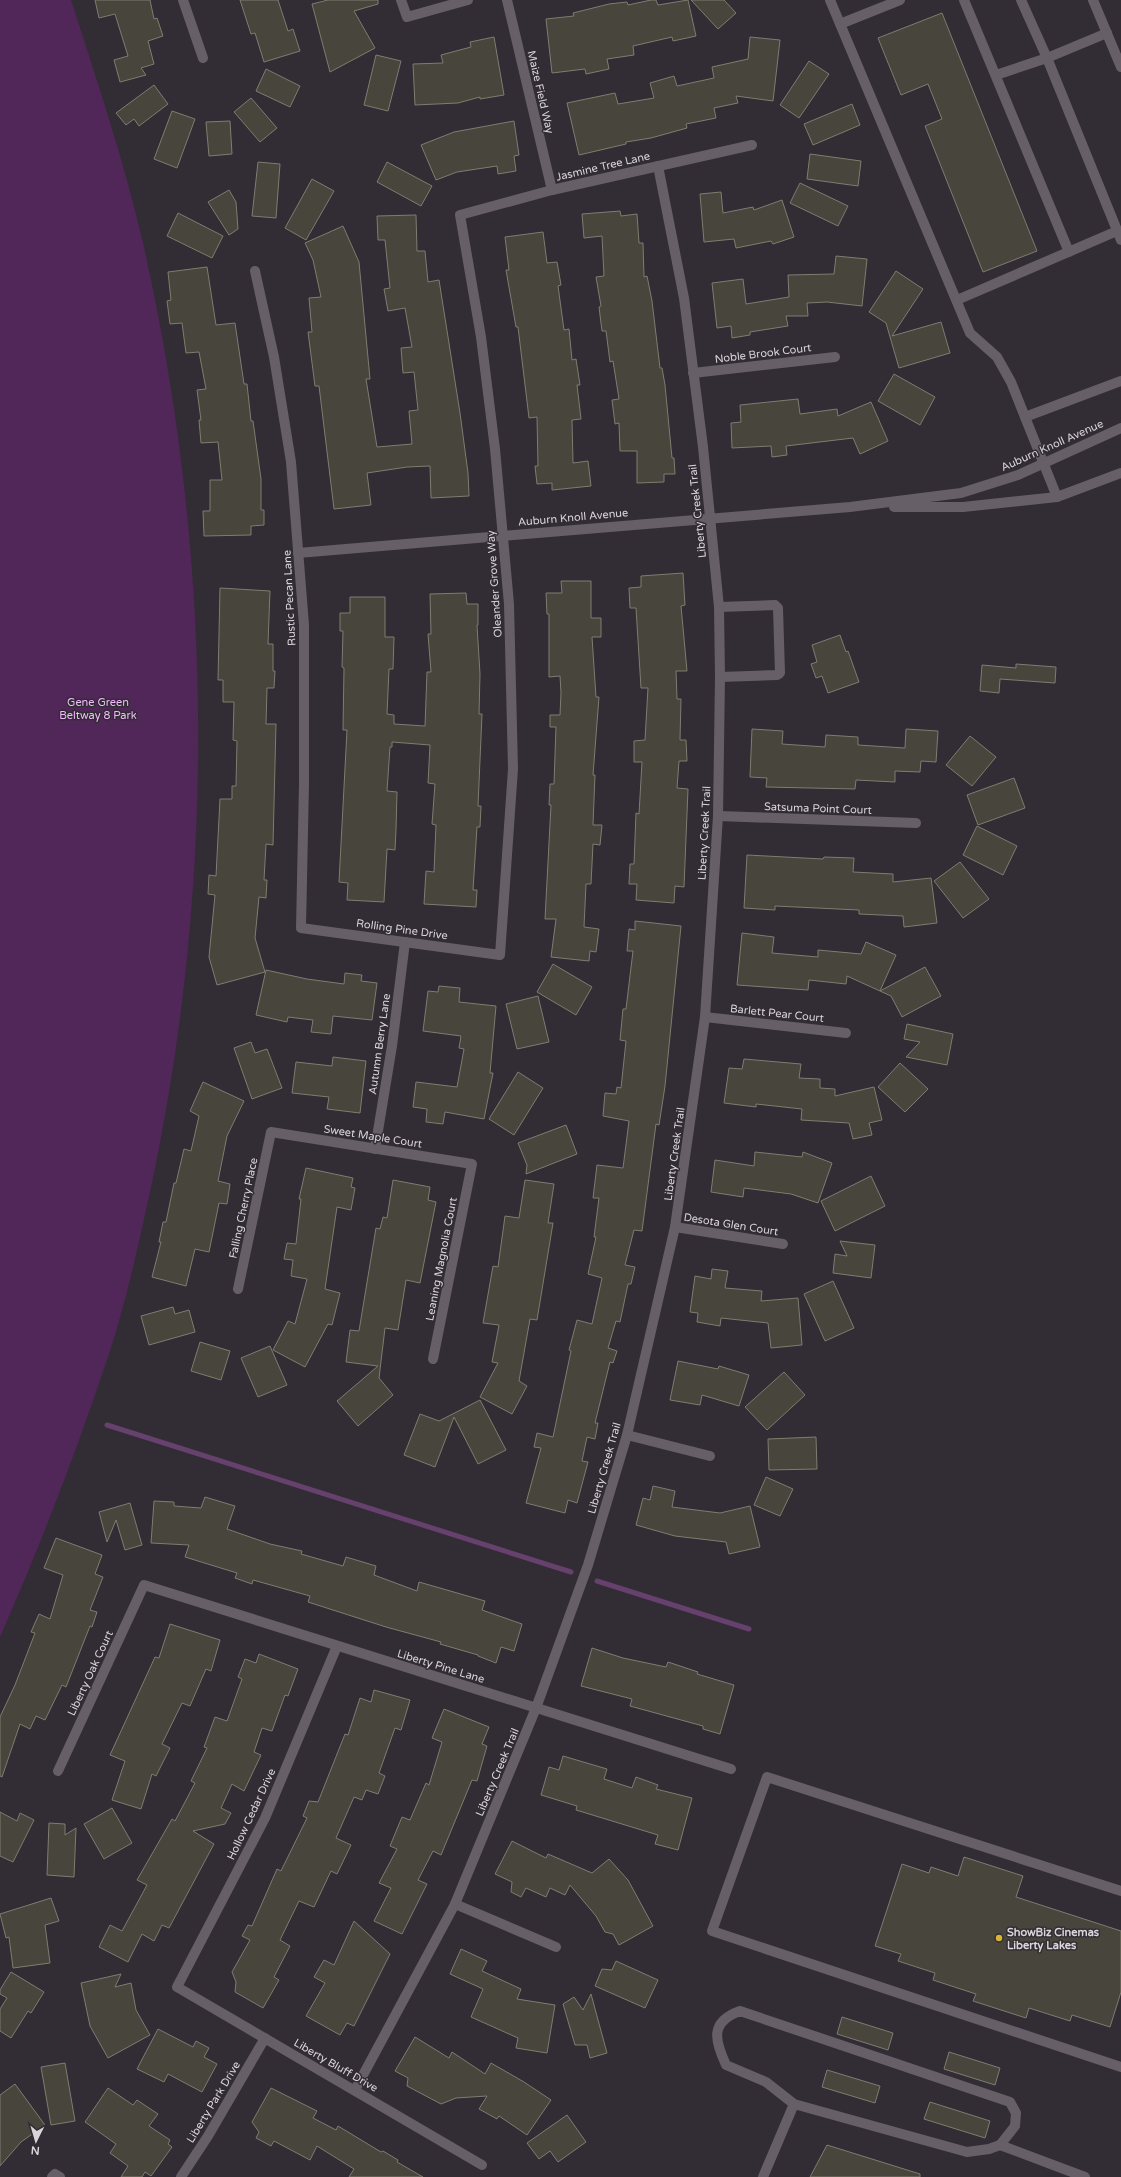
<svg xmlns="http://www.w3.org/2000/svg" width="1121" height="2177" font-family="'Varela Round',sans-serif">
	<style>
		.green { fill: #502758 }
		.lines { fill: none; stroke-linecap: round; stroke-linejoin: round }
		.stream { stroke: #67416d; stroke-width: 5 }
		.building { fill: #48453c; stroke: #7f7c71 }
		.service { stroke: #665f67; stroke-width: 10 }
		.minor { stroke: #665f67; stroke-width: 10 }
		.secondary { stroke: #665f67; stroke-width: 10 }
		.poi-dot { fill: #d6b534; stroke: #322c34; stroke-width: 1.5 }
		.labels { text-anchor: middle; stroke-width: 3; stroke-linejoin: round; paint-order: stroke }
		.street-label { font-size: 11px; fill: #d9d5d9; stroke: #322c34 }
		.park-label { font-size: 11px; fill: #f4b8ff; stroke: #322c34 }
		.poi-label { font-size: 11px; font-weight: bold; fill: #d9d5d9; stroke: #322c34; text-anchor: start }
	</style>
	<rect width="100%" height="100%" fill="#322c34"/>
	<path class="green" d="M0,0H71C97,80 124,161 143,243C212,547 217,868 154,1173C141,1234 128,1295 109,1354C77,1450 41,1544 0,1637Z"/>
	<g class="lines">
		<g class="stream">
			<polyline points="107,1425 571,1572"/>
			<polyline points="597,1581 749,1629"/>
		</g>
	</g>
	<g class="building">
		<polygon points="95,0 150,0 154,19 157,18 163,36 148,41 154,64 141,68 146,75 120,82 114,60 128,56 115,14 99,18"/>
		<polygon points="240,0 278,0 288,31 293,29 300,51 264,62 255,33 251,34"/>
		<polygon points="328,0 378,0 378,4 354,11 375,48 330,72 312,4"/>
		<polygon points="651,0 656,0 658,5 688,0 696,36 673,41 672,37 633,46 634,55 607,59 609,69 586,74 585,69 552,73 546,19 574,16 573,13 609,4 627,2 628,5"/>
		<polygon points="691,0 724,0 736,13 718,29"/>
		<polygon points="942,13 1037,251 983,272 925,126 942,119 928,84 901,95 878,38"/>
		<polygon points="494,37 504,95 480,99 480,97 458,103 415,105 413,64 443,63 441,55 471,47 470,42"/>
		<polygon points="750,37 780,40 773,101 736,96 738,103 714,108 716,118 686,124 687,128 651,138 626,142 626,144 579,155 567,103 615,93 618,104 654,98 650,83 674,76 677,86 714,78 712,67 748,59"/>
		<polygon points="376,55 401,61 388,111 364,105"/>
		<polygon points="809,61 829,74 799,118 780,105"/>
		<polygon points="266,69 300,86 290,107 256,91"/>
		<polygon points="154,85 168,104 139,126 134,119 126,125 116,113"/>
		<polygon points="251,98 277,128 260,142 234,112"/>
		<polygon points="852,104 860,125 813,145 804,124"/>
		<polygon points="172,111 195,119 177,168 154,159"/>
		<polygon points="230,121 232,154 209,156 206,122"/>
		<polygon points="514,121 519,155 514,156 516,171 498,174 497,166 457,172 436,180 421,145 454,132"/>
		<polygon points="810,154 861,161 858,186 807,179"/>
		<polygon points="258,162 280,164 276,218 252,216"/>
		<polygon points="387,162 432,186 421,206 377,182"/>
		<polygon points="312,179 334,191 306,240 285,228"/>
		<polygon points="800,183 848,206 838,226 790,203"/>
		<polygon points="229,190 236,202 238,229 229,235 208,202"/>
		<polygon points="721,192 723,213 753,207 754,210 782,200 794,237 773,244 771,241 736,248 734,239 704,242 700,194"/>
		<polygon points="620,211 621,216 637,214 639,243 643,243 644,277 647,276 652,301 660,368 662,368 665,385 672,458 674,458 675,474 664,474 664,482 637,483 637,451 620,451 619,423 615,424 612,400 619,399 613,361 610,362 606,331 602,331 599,307 601,306 596,277 604,276 602,236 584,238 582,214"/>
		<polygon points="178,213 223,236 212,258 167,236"/>
		<polygon points="416,215 417,251 425,251 428,282 439,280 460,413 468,473 469,496 431,498 430,466 407,467 367,473 371,505 334,509 319,386 315,386 308,332 312,332 309,298 321,297 313,260 305,243 343,226 359,262 370,379 366,379 377,447 412,444 409,411 418,410 414,372 403,373 401,348 412,347 405,308 388,311 384,289 390,288 385,240 378,240 377,216"/>
		<polygon points="543,232 547,263 557,262 561,285 558,286 564,330 569,329 572,360 576,359 580,385 577,385 581,419 572,420 573,463 588,461 591,486 552,490 552,483 537,484 535,466 538,466 537,417 529,418 518,327 516,327 506,270 509,270 505,237"/>
		<polygon points="836,256 867,259 862,306 827,302 807,303 808,316 786,316 788,326 750,332 750,335 732,338 731,326 717,328 712,283 743,279 746,304 789,297 788,275 834,274"/>
		<polygon points="207,267 216,325 235,323 244,384 247,384 251,421 253,421 261,479 261,510 264,510 264,525 251,526 251,535 204,536 203,511 210,511 210,480 222,480 218,442 201,443 199,420 201,420 197,390 206,389 199,352 186,353 182,323 170,324 167,301 171,300 168,272"/>
		<polygon points="896,271 923,289 892,336 941,322 950,353 899,368 886,323 869,312"/>
		<polygon points="894,374 935,397 920,425 878,401"/>
		<polygon points="798,399 800,414 837,409 838,416 871,402 888,441 860,454 853,438 786,446 787,455 772,457 771,446 732,448 731,423 741,422 740,405"/>
		<polygon points="683,573 685,605 681,606 687,671 676,671 677,699 681,699 680,740 686,740 687,761 679,761 677,788 688,789 684,887 675,886 674,903 636,900 637,884 629,884 630,864 634,864 636,813 639,814 642,762 634,762 634,741 645,740 648,688 641,688 636,608 630,608 629,588 641,587 641,576"/>
		<polygon points="561,581 591,581 591,618 601,618 601,637 592,637 596,697 599,697 593,775 595,775 593,825 602,825 600,845 593,844 591,884 586,884 584,927 599,929 596,952 590,951 589,961 551,957 556,919 545,919 551,805 549,805 550,784 554,784 556,727 550,727 550,715 560,715 561,693 560,676 549,677 549,614 547,614 546,593 562,593"/>
		<polygon points="220,588 270,591 268,644 273,644 273,671 275,671 274,688 267,688 266,724 276,724 273,845 266,844 264,880 267,880 266,898 259,897 255,938 265,972 217,985 209,957 215,895 208,894 209,875 216,876 220,799 232,799 232,786 236,786 237,741 233,740 234,702 223,702 223,680 218,680"/>
		<polygon points="466,593 467,604 478,604 478,625 477,625 480,674 479,714 482,714 478,806 481,806 480,827 477,827 473,890 477,890 476,907 424,904 426,871 434,872 436,825 432,824 435,784 428,783 430,745 392,742 392,747 390,747 387,791 397,792 396,830 395,850 387,849 384,902 347,900 348,883 339,882 347,730 343,730 344,668 342,667 343,631 340,631 340,613 350,613 350,597 385,597 385,637 394,637 393,669 389,669 387,714 394,715 394,724 425,726 427,672 431,672 428,634 431,634 430,594"/>
		<polygon points="840,635 846,652 848,651 859,682 828,693 822,676 816,678 811,664 817,662 812,645"/>
		<polygon points="1016,664 1056,667 1055,683 1000,679 999,693 980,691 982,665 1016,668"/>
		<polygon points="752,729 783,731 782,744 825,747 826,735 858,737 858,745 905,748 906,729 938,731 936,762 921,761 920,772 895,771 895,782 856,780 855,789 766,787 767,778 750,777"/>
		<polygon points="970,736 996,757 972,786 946,765"/>
		<polygon points="1014,778 1025,808 978,825 967,795"/>
		<polygon points="977,826 1017,846 1003,875 963,855"/>
		<polygon points="747,855 823,859 824,857 854,858 853,872 893,874 893,882 931,878 937,923 904,927 903,916 859,914 859,910 775,906 775,910 744,908"/>
		<polygon points="960,862 989,899 963,918 934,881"/>
		<polygon points="635,921 681,926 665,1086 659,1125 656,1124 642,1231 634,1230 625,1265 635,1267 631,1284 628,1284 620,1322 616,1321 608,1348 617,1351 613,1363 610,1362 595,1423 598,1423 595,1439 587,1437 582,1461 588,1462 577,1503 568,1500 565,1513 526,1503 541,1448 534,1447 537,1433 553,1437 571,1351 569,1350 577,1320 592,1324 602,1278 588,1274 596,1237 594,1237 599,1198 593,1198 597,1165 623,1168 629,1121 603,1116 605,1093 616,1094 617,1087 621,1088 626,1041 620,1040 623,1009 626,1009 633,951 627,951 629,929 635,930"/>
		<polygon points="742,933 774,937 772,953 818,957 818,950 861,954 866,942 896,955 880,991 847,976 846,984 809,980 808,990 737,985"/>
		<polygon points="553,964 592,987 576,1015 537,992"/>
		<polygon points="925,967 941,996 902,1017 891,996 880,991"/>
		<polygon points="266,970 307,979 344,984 345,973 362,975 361,981 377,983 372,1020 333,1016 331,1034 311,1032 313,1020 288,1017 287,1022 256,1015"/>
		<polygon points="439,986 460,988 459,1002 496,1006 490,1073 493,1073 484,1119 445,1112 443,1124 426,1122 427,1109 413,1107 416,1082 457,1087 464,1049 459,1048 461,1036 423,1031 428,991 438,992"/>
		<polygon points="538,996 549,1042 517,1049 506,1004"/>
		<polygon points="907,1024 953,1034 947,1065 906,1057 920,1042 904,1039"/>
		<polygon points="251,1042 255,1053 267,1049 282,1088 252,1099 234,1048"/>
		<polygon points="333,1057 366,1061 360,1113 327,1109 329,1097 292,1093 296,1062 332,1066"/>
		<polygon points="744,1059 801,1064 799,1078 820,1079 820,1088 835,1089 835,1096 874,1087 882,1120 869,1123 872,1135 853,1139 849,1123 801,1120 802,1109 756,1104 756,1107 724,1103 729,1068 742,1069"/>
		<polygon points="900,1063 928,1089 905,1112 878,1087"/>
		<polygon points="518,1072 543,1088 514,1135 489,1119"/>
		<polygon points="203,1082 244,1101 227,1136 218,1181 230,1184 227,1204 219,1203 209,1252 195,1249 186,1286 152,1277 161,1242 159,1242 163,1222 166,1222 174,1183 176,1183 184,1149 191,1151 199,1116 190,1111"/>
		<polygon points="566,1125 577,1154 526,1174 527,1165 518,1143"/>
		<polygon points="755,1152 802,1157 803,1152 832,1163 818,1203 791,1194 744,1188 743,1197 711,1192 715,1160 754,1166"/>
		<polygon points="306,1168 353,1178 351,1187 355,1188 351,1210 337,1207 325,1289 340,1293 332,1325 328,1324 305,1367 273,1350 288,1321 295,1324 307,1279 291,1276 293,1260 284,1259 287,1243 296,1244 301,1199 299,1199"/>
		<polygon points="871,1176 885,1206 835,1231 821,1201"/>
		<polygon points="393,1180 430,1187 428,1200 436,1202 420,1283 406,1280 398,1330 385,1328 379,1378 393,1395 358,1426 337,1401 378,1366 346,1362 350,1330 359,1331 376,1228 380,1229 383,1217 387,1218"/>
		<polygon points="525,1180 554,1184 548,1223 553,1223 537,1320 530,1319 519,1381 527,1386 512,1414 480,1397 498,1363 492,1362 499,1325 483,1323 493,1266 498,1267 505,1216 519,1218"/>
		<polygon points="840,1241 875,1245 871,1278 833,1273 835,1254 847,1256"/>
		<polygon points="712,1269 728,1271 725,1288 762,1291 761,1301 798,1298 802,1345 771,1348 768,1323 721,1318 720,1326 697,1322 698,1313 690,1312 695,1276 711,1279"/>
		<polygon points="833,1281 854,1328 825,1341 804,1294"/>
		<polygon points="173,1307 175,1314 189,1310 195,1332 149,1345 141,1316"/>
		<polygon points="200,1342 230,1351 221,1380 191,1371"/>
		<polygon points="270,1346 287,1385 258,1397 241,1358"/>
		<polygon points="678,1361 718,1369 719,1366 749,1375 739,1406 702,1395 700,1405 670,1400"/>
		<polygon points="784,1372 805,1395 767,1430 745,1407"/>
		<polygon points="480,1400 506,1450 478,1464 454,1417 435,1467 404,1455 420,1414 439,1421"/>
		<polygon points="816,1437 817,1469 769,1470 768,1439"/>
		<polygon points="766,1477 793,1489 780,1516 754,1505"/>
		<polygon points="653,1486 675,1491 672,1507 720,1513 750,1506 760,1547 729,1554 726,1542 675,1536 636,1525 643,1498 650,1500"/>
		<polygon points="205,1497 235,1506 227,1529 270,1544 302,1551 301,1554 343,1566 346,1557 376,1566 374,1575 417,1591 419,1582 485,1601 482,1610 522,1624 514,1651 501,1647 496,1663 478,1656 478,1655 440,1644 441,1642 386,1627 308,1602 310,1596 253,1580 252,1584 235,1578 237,1573 185,1557 189,1545 151,1543 154,1501 174,1502 174,1506 201,1508"/>
		<polygon points="130,1503 142,1545 125,1550 116,1520 107,1542 99,1512"/>
		<polygon points="56,1538 102,1555 95,1574 103,1577 90,1610 97,1612 92,1627 90,1626 66,1687 62,1685 45,1720 36,1716 30,1729 20,1724 2,1777 0,1776 0,1717 15,1685 35,1633 31,1632 39,1614 50,1619 63,1575 44,1568"/>
		<polygon points="170,1624 220,1640 211,1671 206,1669 190,1706 182,1703 162,1744 170,1748 156,1776 152,1774 141,1809 112,1800 125,1761 110,1755 155,1657 159,1658"/>
		<polygon points="592,1648 623,1658 666,1667 668,1662 698,1672 697,1674 734,1685 720,1734 703,1729 703,1726 630,1706 632,1699 581,1686"/>
		<polygon points="259,1654 298,1669 288,1696 285,1695 272,1731 262,1728 254,1752 261,1755 244,1791 232,1784 221,1808 231,1813 225,1824 193,1831 214,1844 169,1928 162,1925 154,1941 142,1934 128,1962 99,1947 110,1925 122,1931 147,1885 137,1880 172,1819 175,1821 195,1783 191,1781 207,1748 204,1747 215,1717 227,1721 242,1679 238,1677 245,1659 256,1663"/>
		<polygon points="374,1690 410,1700 401,1730 395,1728 379,1773 385,1776 378,1794 366,1790 362,1800 354,1797 336,1838 351,1845 337,1874 331,1871 314,1907 299,1901 280,1940 290,1946 274,1977 279,1980 263,2008 235,1992 236,1982 232,1972 250,1940 242,1936 248,1925 252,1926 277,1869 281,1871 307,1818 303,1816 309,1801 318,1802 345,1734 348,1735 360,1698 371,1702"/>
		<polygon points="444,1709 489,1727 482,1744 487,1746 477,1781 472,1780 441,1855 433,1851 418,1880 427,1884 402,1934 374,1921 391,1888 379,1883 397,1849 390,1846 402,1817 410,1820 426,1783 429,1785 442,1742 432,1738"/>
		<polygon points="563,1756 607,1769 604,1779 632,1788 636,1777 658,1785 656,1789 692,1798 678,1850 655,1844 658,1835 576,1810 577,1806 541,1795 549,1767 559,1770"/>
		<polygon points="112,1808 132,1843 104,1859 84,1824"/>
		<polygon points="0,1812 17,1821 20,1813 34,1820 13,1862 0,1856"/>
		<polygon points="49,1823 65,1824 65,1835 76,1828 74,1877 47,1875"/>
		<polygon points="512,1841 546,1858 548,1854 592,1873 609,1859 628,1880 653,1926 619,1945 613,1934 605,1932 596,1916 570,1885 565,1895 550,1888 546,1897 526,1888 521,1897 511,1892 512,1882 495,1874"/>
		<polygon points="964,1857 1023,1876 1016,1897 1121,1931 1121,1992 1110,2027 1072,2015 1070,2021 1029,2008 1026,2018 973,2001 976,1994 933,1980 935,1973 898,1961 901,1954 875,1946 902,1864 929,1873 931,1867 958,1876"/>
		<polygon points="51,1898 59,1921 45,1925 50,1963 13,1968 9,1937 6,1938 0,1914"/>
		<polygon points="354,1921 390,1954 354,2026 347,2023 340,2035 306,2016 325,1983 314,1977 324,1960 334,1965"/>
		<polygon points="461,1949 487,1961 482,1971 521,1989 517,1999 555,2005 547,2053 516,2048 518,2038 471,2017 483,1989 450,1974"/>
		<polygon points="616,1961 658,1980 645,2008 595,1986 602,1969 612,1970"/>
		<polygon points="11,1972 44,1992 31,2013 28,2011 11,2038 0,2031 0,2009 7,1998 0,1994 0,1990"/>
		<polygon points="121,1974 115,1987 131,1983 136,2010 150,2035 108,2058 90,2026 81,1983"/>
		<polygon points="591,1994 607,2053 590,2058 587,2045 575,2045 563,2004 574,1997 583,2010"/>
		<polygon points="842,2017 893,2033 888,2050 837,2034"/>
		<polygon points="158,2029 193,2047 196,2041 209,2048 204,2057 217,2064 202,2092 168,2074 164,2082 137,2069"/>
		<polygon points="415,2037 449,2058 452,2052 485,2074 491,2063 524,2082 551,2100 527,2135 499,2116 497,2119 479,2109 487,2096 456,2098 441,2104 407,2086 408,2078 395,2071"/>
		<polygon points="949,2052 1000,2068 995,2085 944,2069"/>
		<polygon points="65,2063 75,2121 51,2125 41,2067"/>
		<polygon points="827,2070 880,2086 875,2103 822,2087"/>
		<polygon points="15,2084 45,2125 21,2142 0,2166 0,2095"/>
		<polygon points="108,2088 133,2105 137,2100 158,2114 149,2126 170,2140 168,2144 172,2147 151,2176 145,2172 142,2177 121,2177 128,2166 110,2153 116,2144 85,2122"/>
		<polygon points="271,2088 317,2111 313,2118 336,2130 338,2126 381,2152 383,2151 398,2160 397,2162 423,2177 349,2177 354,2169 317,2146 310,2160 274,2141 271,2146 256,2138 259,2132 252,2122"/>
		<polygon points="930,2102 990,2121 985,2138 924,2119"/>
		<polygon points="567,2115 586,2142 558,2162 550,2151 539,2159 527,2143"/>
		<polygon points="827,2145 920,2174 920,2177 810,2177"/>
	</g>
	<g class="lines">
		<g class="service">
			<polyline points="830,0 970,333 997,357 1011,382 1057,497"/>
			<polyline points="964,0 1069,252"/>
			<polyline points="1021,0 1047,58 1121,240"/>
			<polyline points="840,24 900,0"/>
			<polyline points="996,75 1047,58 1107,33"/>
			<polyline points="957,300 1117,231"/>
			<polyline points="1025,417 1121,381"/>
			<polyline points="719,607 775,605 778,608 780,673 777,675 720,677"/>
			<polyline points="1121,1891 767,1777 712,1931 1121,2067"/>
			<path d="M740,2011L1010,2102L1016,2113L1015,2126L1000,2145L989,2149L967,2152L794,2104L766,2082L726,2065C715,2041 709,2022 740,2011Z"/>
			<polyline points="1000,2145 1085,2177"/>
			<polyline points="763,2177 794,2104"/>
		</g>
		<g class="minor">
			<polyline points="183,0 203,58"/>
			<polyline points="401,0 407,17 468,0"/>
			<polyline points="507,0 552,190"/>
			<polyline points="255,271 274,357 291,462 304,625 304,783 301,928 500,955 513,769 509,604 495,449 481,337 460,215 552,190 752,145"/>
			<polyline points="693,373 835,357"/>
			<polyline points="894,507 963,507 1057,497 1121,473"/>
			<polyline points="298,553 850,507 961,493 1018,475 1121,428"/>
			<polyline points="718,816 916,823"/>
			<polyline points="705,1017 846,1033"/>
			<polyline points="375,1149 392,1046 405,942"/>
			<polyline points="675,1227 783,1244"/>
			<polyline points="238,1289 271,1132 472,1164 433,1359"/>
			<polyline points="627,1435 710,1456"/>
			<polyline points="337,1646 265,1818 177,1987 482,2165"/>
			<polyline points="58,1771 144,1585 731,1769"/>
			<polyline points="455,1904 556,1947"/>
			<polyline points="355,2090 455,1904 536,1708 588,1565 627,1435 675,1227 705,1017 718,816 720,677 719,607 703,447 684,298 658,166"/>
			<polyline points="52,2177 55,2174 60,2177"/>
			<polyline points="181,2177 208,2136 265,2038"/>
		</g>
		<polyline class="secondary" points="1093,0 1121,67"/>
	</g>
	<circle class="poi-dot" cx="999" cy="1938" r="4"/>
	<g class="labels">
		<g class="street-label">
			<text transform="translate(541 92) rotate(77)" y="4">Maize Field Way</text>
			<text transform="translate(603 166) rotate(-13)" y="4">Jasmine Tree Lane</text>
			<text transform="translate(763 353) rotate(-7)" y="4">Noble Brook Court</text>
			<text transform="translate(1052 445) rotate(-24)" y="4">Auburn Knoll Avenue</text>
			<text transform="translate(697 511) rotate(-96)" y="4">Liberty Creek Trail</text>
			<text transform="translate(573 517) rotate(-5)" y="4">Auburn Knoll Avenue</text>
			<text transform="translate(494 584) rotate(-94)" y="4">Oleander Grove Way</text>
			<text transform="translate(289 598) rotate(-93)" y="4">Rustic Pecan Lane</text>
			<text transform="translate(818 808) rotate(2)" y="4">Satsuma Point Court</text>
			<text transform="translate(704 833) rotate(-87)" y="4">Liberty Creek Trail</text>
			<text transform="translate(402 929) rotate(8)" y="4">Rolling Pine Drive</text>
			<text transform="translate(777 1013) rotate(6)" y="4">Barlett Pear Court</text>
			<text transform="translate(379 1044) rotate(-82)" y="4">Autumn Berry Lane</text>
			<text transform="translate(373 1136) rotate(9)" y="4">Sweet Maple Court</text>
			<text transform="translate(674 1154) rotate(-82)" y="4">Liberty Creek Trail</text>
			<text transform="translate(243 1208) rotate(-78)" y="4">Falling Cherry Place</text>
			<text transform="translate(731 1224) rotate(9)" y="4">Desota Glen Court</text>
			<text transform="translate(441 1259) rotate(-79)" y="4">Leaning Magnolia Court</text>
			<text transform="translate(604 1468) rotate(-74)" y="4">Liberty Creek Trail</text>
			<text transform="translate(441 1666) rotate(17)" y="4">Liberty Pine Lane</text>
			<text transform="translate(90 1673) rotate(-65)" y="4">Liberty Oak Court</text>
			<text transform="translate(497 1772) rotate(-67)" y="4">Liberty Creek Trail</text>
			<text transform="translate(251 1814) rotate(-65)" y="4">Hollow Cedar Drive</text>
			<text transform="translate(336 2065) rotate(30)" y="4">Liberty Bluff Drive</text>
			<text transform="translate(213 2102) rotate(-59)" y="4">Liberty Park Drive</text>
		</g>
		<g class="park-label">
			<text x="98" y="706">Gene Green<tspan x="98" dy="13">Beltway 8 Park</tspan></text>
		</g>
		<g class="poi-label">
			<text x="1007" y="1936">ShowBiz Cinemas<tspan x="1007" dy="13">Liberty Lakes</tspan></text>
		</g>
	</g>
	<g transform="translate(36 2141) rotate(185)" stroke="#322c34" stroke-width="3" paint-order="stroke">
	<path d="M0-3L7 15L0 10L-7 15Z" fill="#d9d5d9"/>
	<text y="-6" font-size="11" font-weight="bold" text-anchor="middle" fill="#d9d5d9">N</text>
	</g>
</svg>
